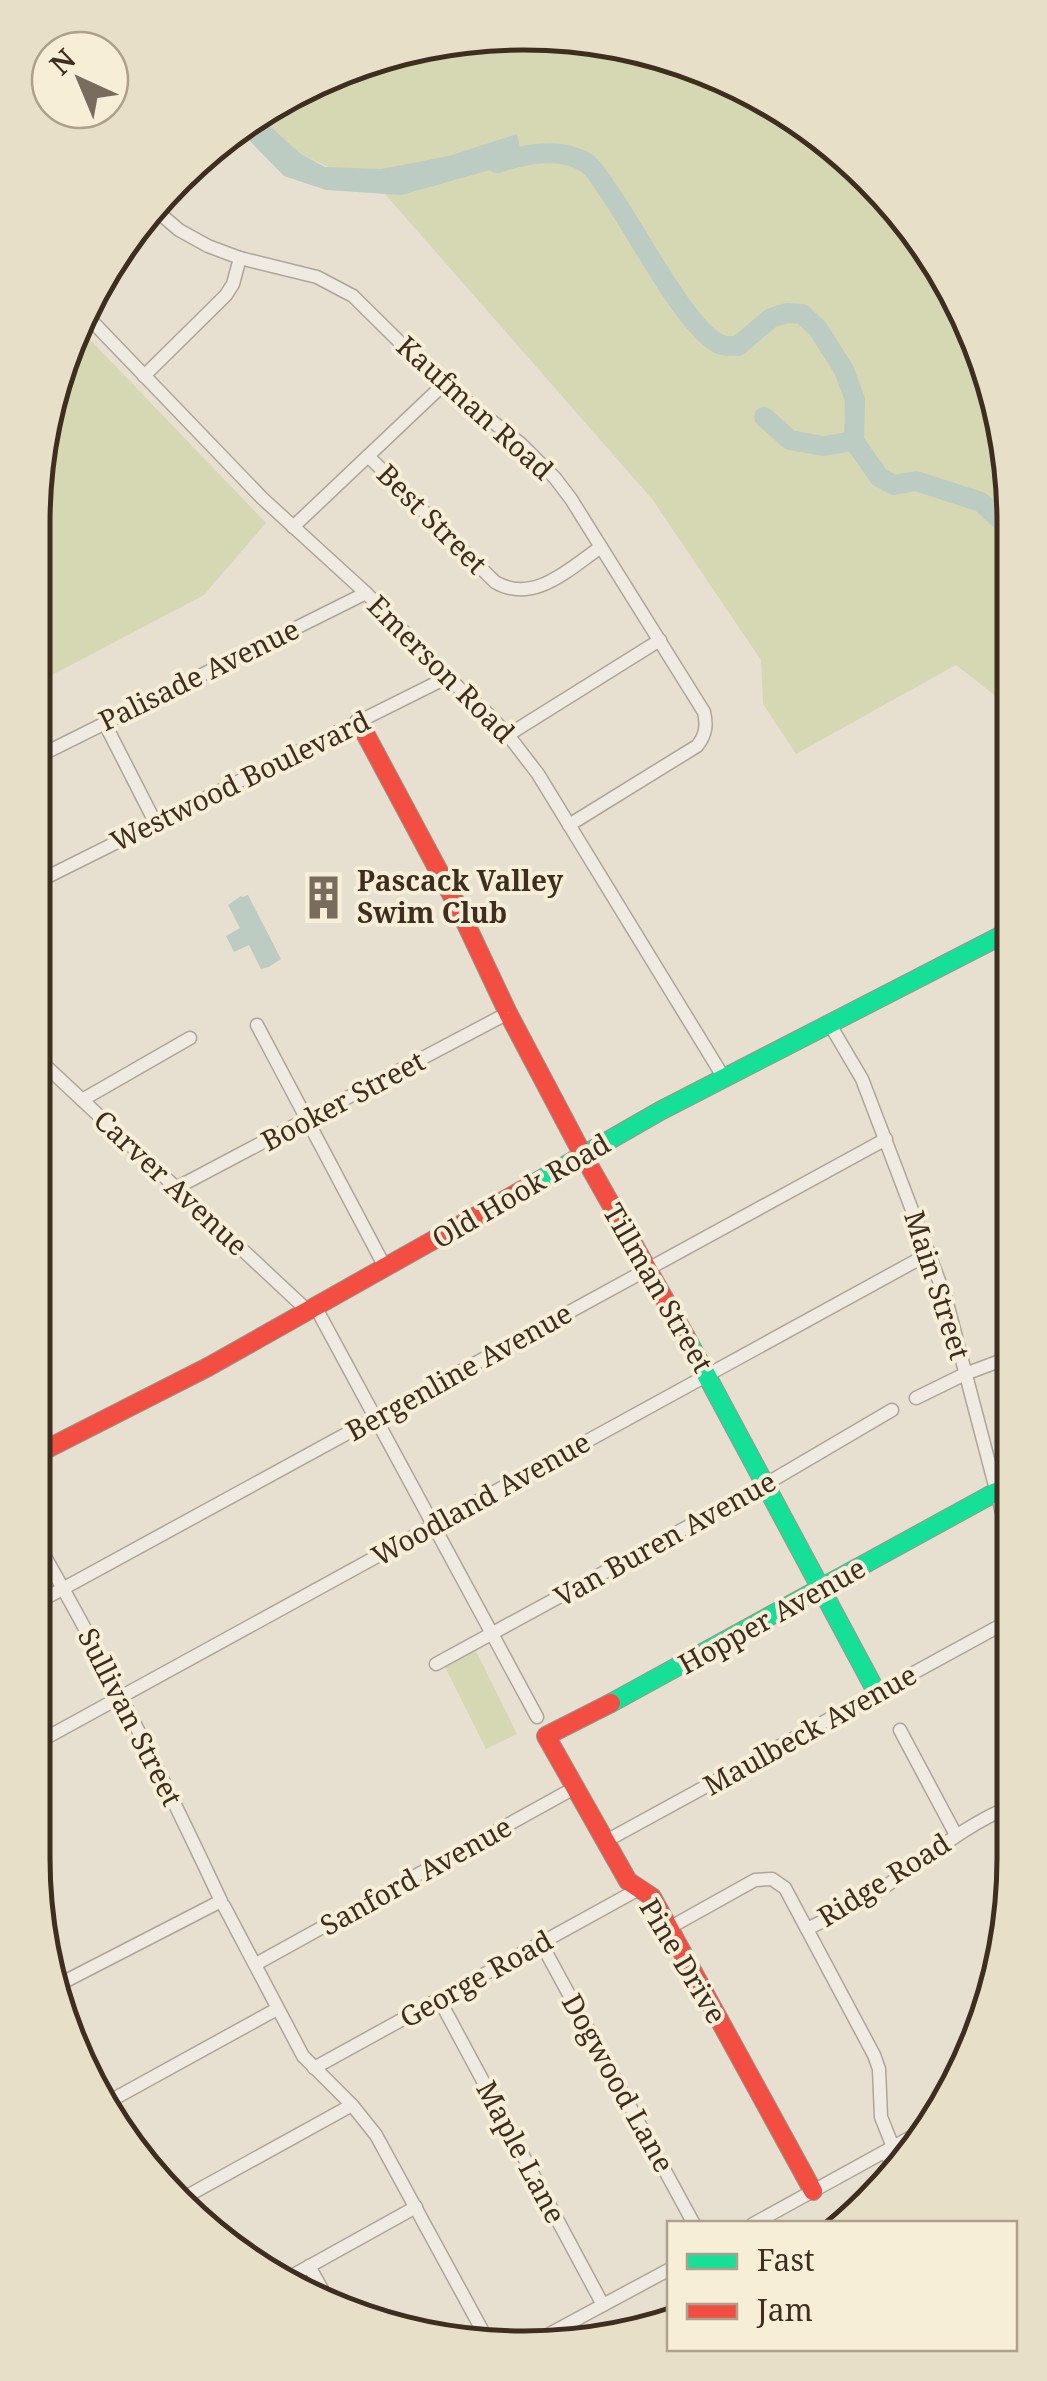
<svg xmlns="http://www.w3.org/2000/svg" width="1047" height="2381" font-family="'Noto Serif',serif">
	<style>
		.green { fill: #d6d7b3 }
		.water { fill: #bcccc2 }
		.lines { fill: none; stroke-linecap: round; stroke-linejoin: round }
		.river { stroke: #bcccc2; stroke-width: 20 }
		.street-casing { stroke: #ada599; stroke-width: 15 }
		.fast-casing { stroke: #9c958a; stroke-width: 20 }
		.jam-casing { stroke: #9c958a; stroke-width: 20 }
		.street { stroke: #efebe3; stroke-width: 12 }
		.fast { stroke: #16e098; stroke-width: 18 }
		.jam { stroke: #f24e42; stroke-width: 18 }
		.labels { text-anchor: middle; stroke-width: 8; stroke-linejoin: round; paint-order: stroke }
		.street-label { font-size: 28px; fill: #3d2e20; stroke: #f7eed8 }
		.poi-label { font-size: 28px; font-weight: bold; fill: #3d2e20; stroke: #f7eed8; text-anchor: start }
		.rim { fill: none; stroke: #3d2e20; stroke-width: 5 }
	</style>
	<rect width="100%" height="100%" fill="#e7e0d1"/>
	<g class="green">
		<polygon points="492,34 682,59 822,134 913,224 977,335 1010,459 1011,708 956,665 796,754 763,704 761,660 652,499 385,194 301,154 261,118 307,83"/>
		<polygon points="80,329 266,523 204,595 33,685 33,523 59,365"/>
		<polygon points="476,1651 517,1734 486,1749 445,1667"/>
	</g>
	<g class="water">
		<polygon points="261,118 301,154 325,167 381,169 449,156 517,134 523,161 401,195 326,190 284,176 242,133"/>
		<polygon points="248,895 281,959 269,967 261,969 249,945 234,952 226,936 240,928 228,905 241,896 243,897"/>
	</g>
	<g class="lines">
		<g class="river">
			<path d="M497,163C524,154 562,146 588,164C595,170 602,181 607,189C632,222 688,334 722,345C723,346 736,346 738,346L771,318L787,313L802,314L818,329L844,370L855,400L854,441L879,477L894,485L916,481L981,502L1010,529"/>
			<polyline points="764,417 790,440 823,446 854,441"/>
		</g>
		<defs>
			<g id="street">
				<path d="M151,206L179,230L208,246L240,258L317,277L353,296L432,374L521,444L555,478L571,499L704,712C707,725 706,735 697,746L569,825"/>
				<polyline points="87,316 262,498 366,593 463,692 487,713 508,735 538,774 724,1078"/>
				<polyline points="144,376 226,295 233,284 240,258"/>
				<path d="M368,456L495,582C534,605 570,568 601,547"/>
				<polyline points="293,527 444,384"/>
				<polyline points="104,722 155,822"/>
				<polyline points="508,735 660,640"/>
				<polyline points="33,759 366,593"/>
				<polyline points="33,884 448,677"/>
				<polyline points="829,1023 862,1079 946,1299 1014,1558"/>
				<polyline points="257,1025 386,1269"/>
				<polyline points="33,1054 309,1312"/>
				<polyline points="82,1100 190,1038"/>
				<polyline points="176,1188 508,1013"/>
				<polyline points="316,1308 537,1717"/>
				<polyline points="916,1398 965,1374 1013,1356"/>
				<path d="M33,1536C102,1654 163,1777 221,1901L54,1987"/>
				<polyline points="33,1605 886,1139"/>
				<polyline points="436,1664 766,1484 892,1410"/>
				<polyline points="900,1730 956,1835"/>
				<polyline points="33,1745 930,1253"/>
				<polyline points="606,1841 1014,1618"/>
				<polyline points="224,1906 303,2056 352,2105 376,2135 487,2339"/>
				<polyline points="669,1928 755,1880 772,1879 785,1888 874,2055 879,2069 881,2117 893,2147"/>
				<path d="M807,1929C833,1916 859,1904 883,1888C926,1859 965,1824 1014,1805"/>
				<polyline points="541,1943 694,2224"/>
				<polyline points="256,1964 576,1787"/>
				<polyline points="439,1999 603,2305"/>
				<polyline points="314,2068 639,1889"/>
				<polyline points="108,2102 277,2009"/>
				<polyline points="885,2152 898,2173"/>
				<polyline points="178,2201 352,2105"/>
				<polyline points="753,2224 922,2131"/>
				<polyline points="309,2266 329,2302"/>
				<polyline points="279,2283 416,2207"/>
				<polyline points="540,2339 670,2269"/>
			</g>
			<g id="fast">
				<polyline points="533,1184 660,1111 1012,930"/>
				<polyline points="686,1337 877,1693"/>
				<polyline points="611,1703 996,1492"/>
			</g>
			<g id="jam">
				<polyline points="359,722 458,907 508,1013 583,1155 686,1337"/>
				<polyline points="33,1456 208,1367 533,1184"/>
				<polyline points="611,1703 546,1736 628,1881 652,1897 813,2191"/>
			</g>
		</defs>
		<use href="#street" class="street-casing"/>
		<use href="#fast" class="fast-casing"/>
		<use href="#jam" class="jam-casing"/>
		<use href="#street" class="street"/>
		<use href="#fast" class="fast"/>
		<use href="#jam" class="jam"/>
	</g>
	<defs>
		<symbol id="building-bare" viewBox="-9 -9 18 18"><path d="M-4-6H4V6H1V3H-1V6H-4ZM-2.5-4.3h1.7v1.8h-1.7ZM.8-4.3h1.7v1.8H.8ZM-2.5-1h1.7V.8h-1.7ZM.8-1h1.7V.8H.8Z" fill="#786c5e" stroke="#f7eed8" stroke-width="2.5" paint-order="stroke"/></symbol>
	</defs>
	<g fill-rule="evenodd">
		<use href="#building-bare" x="292" y="866" width="63" height="63"/>
	</g>
	<g class="labels">
		<g class="street-label">
			<text transform="translate(475 408) rotate(42)" y="10">Kaufman Road</text>
			<text transform="translate(432 519) rotate(45)" y="10">Best Street</text>
			<text transform="translate(441 669) rotate(45)" y="10">Emerson Road</text>
			<text transform="translate(199 675) rotate(-26)" y="10">Palisade Avenue</text>
			<text transform="translate(240 781) rotate(-26)" y="10">Westwood Boulevard</text>
			<text transform="translate(343 1101) rotate(-28)" y="10">Booker Street</text>
			<text transform="translate(171 1183) rotate(43)" y="10">Carver Avenue</text>
			<text transform="translate(521 1191) rotate(-30)" y="10">Old Hook Road</text>
			<text transform="translate(937 1285) rotate(72)" y="10">Main Street</text>
			<text transform="translate(658 1288) rotate(60)" y="10">Tillman Street</text>
			<text transform="translate(459 1372) rotate(-29)" y="10">Bergenline Avenue</text>
			<text transform="translate(481 1499) rotate(-29)" y="10">Woodland Avenue</text>
			<text transform="translate(665 1539) rotate(-29)" y="10">Van Buren Avenue</text>
			<text transform="translate(772 1616) rotate(-29)" y="10">Hopper Avenue</text>
			<text transform="translate(130 1717) rotate(63)" y="10">Sullivan Street</text>
			<text transform="translate(810 1730) rotate(-29)" y="10">Maulbeck Avenue</text>
			<text transform="translate(416 1876) rotate(-29)" y="10">Sanford Avenue</text>
			<text transform="translate(884 1880) rotate(-32)" y="10">Ridge Road</text>
			<text transform="translate(683 1961) rotate(59)" y="10">Pine Drive</text>
			<text transform="translate(476 1979) rotate(-29)" y="10">George Road</text>
			<text transform="translate(618 2083) rotate(61)" y="10">Dogwood Lane</text>
			<text transform="translate(521 2152) rotate(62)" y="10">Maple Lane</text>
		</g>
		<g class="poi-label">
			<text x="357" y="891">Pascack Valley<tspan x="357" dy="32">Swim Club</tspan></text>
		</g>
	</g>
	<path d="M0 0H1047V2381H0ZM523 50H524A473 473 0 0 1 997 523V1858A473 473 0 0 1 524 2331H523A473 473 0 0 1 50 1858V523A473 473 0 0 1 523 50Z" fill="#e8dfc9" fill-rule="evenodd"/>
	<path class="rim" d="M523 50H524A473 473 0 0 1 997 523V1858A473 473 0 0 1 524 2331H523A473 473 0 0 1 50 1858V523A473 473 0 0 1 523 50Z"/>
	<rect x="667" y="2221" width="350" height="130" fill="#f7eed8" stroke="#ada18e" stroke-width="2.5"/>
	<rect x="687" y="2254" width="50" height="15" fill="#16e098" stroke="#ada18e" stroke-width="2.5"/>
	<text x="757" y="2271" font-size="30" fill="#3d2e20">Fast</text>
	<rect x="687" y="2304" width="50" height="15" fill="#f24e42" stroke="#ada18e" stroke-width="2.5"/>
	<text x="757" y="2321" font-size="30" fill="#3d2e20">Jam</text>
	<g transform="translate(80 80) rotate(316)"><circle r="48" fill="#f7eed8" stroke="#ada18e" stroke-width="2.5"/>
	<path d="M0-8L18 38L0 25L-18 38Z" fill="#786c5e"/>
	<text y="-15" font-size="28" font-weight="bold" text-anchor="middle" fill="#3d2e20">N</text>
	</g>
</svg>
